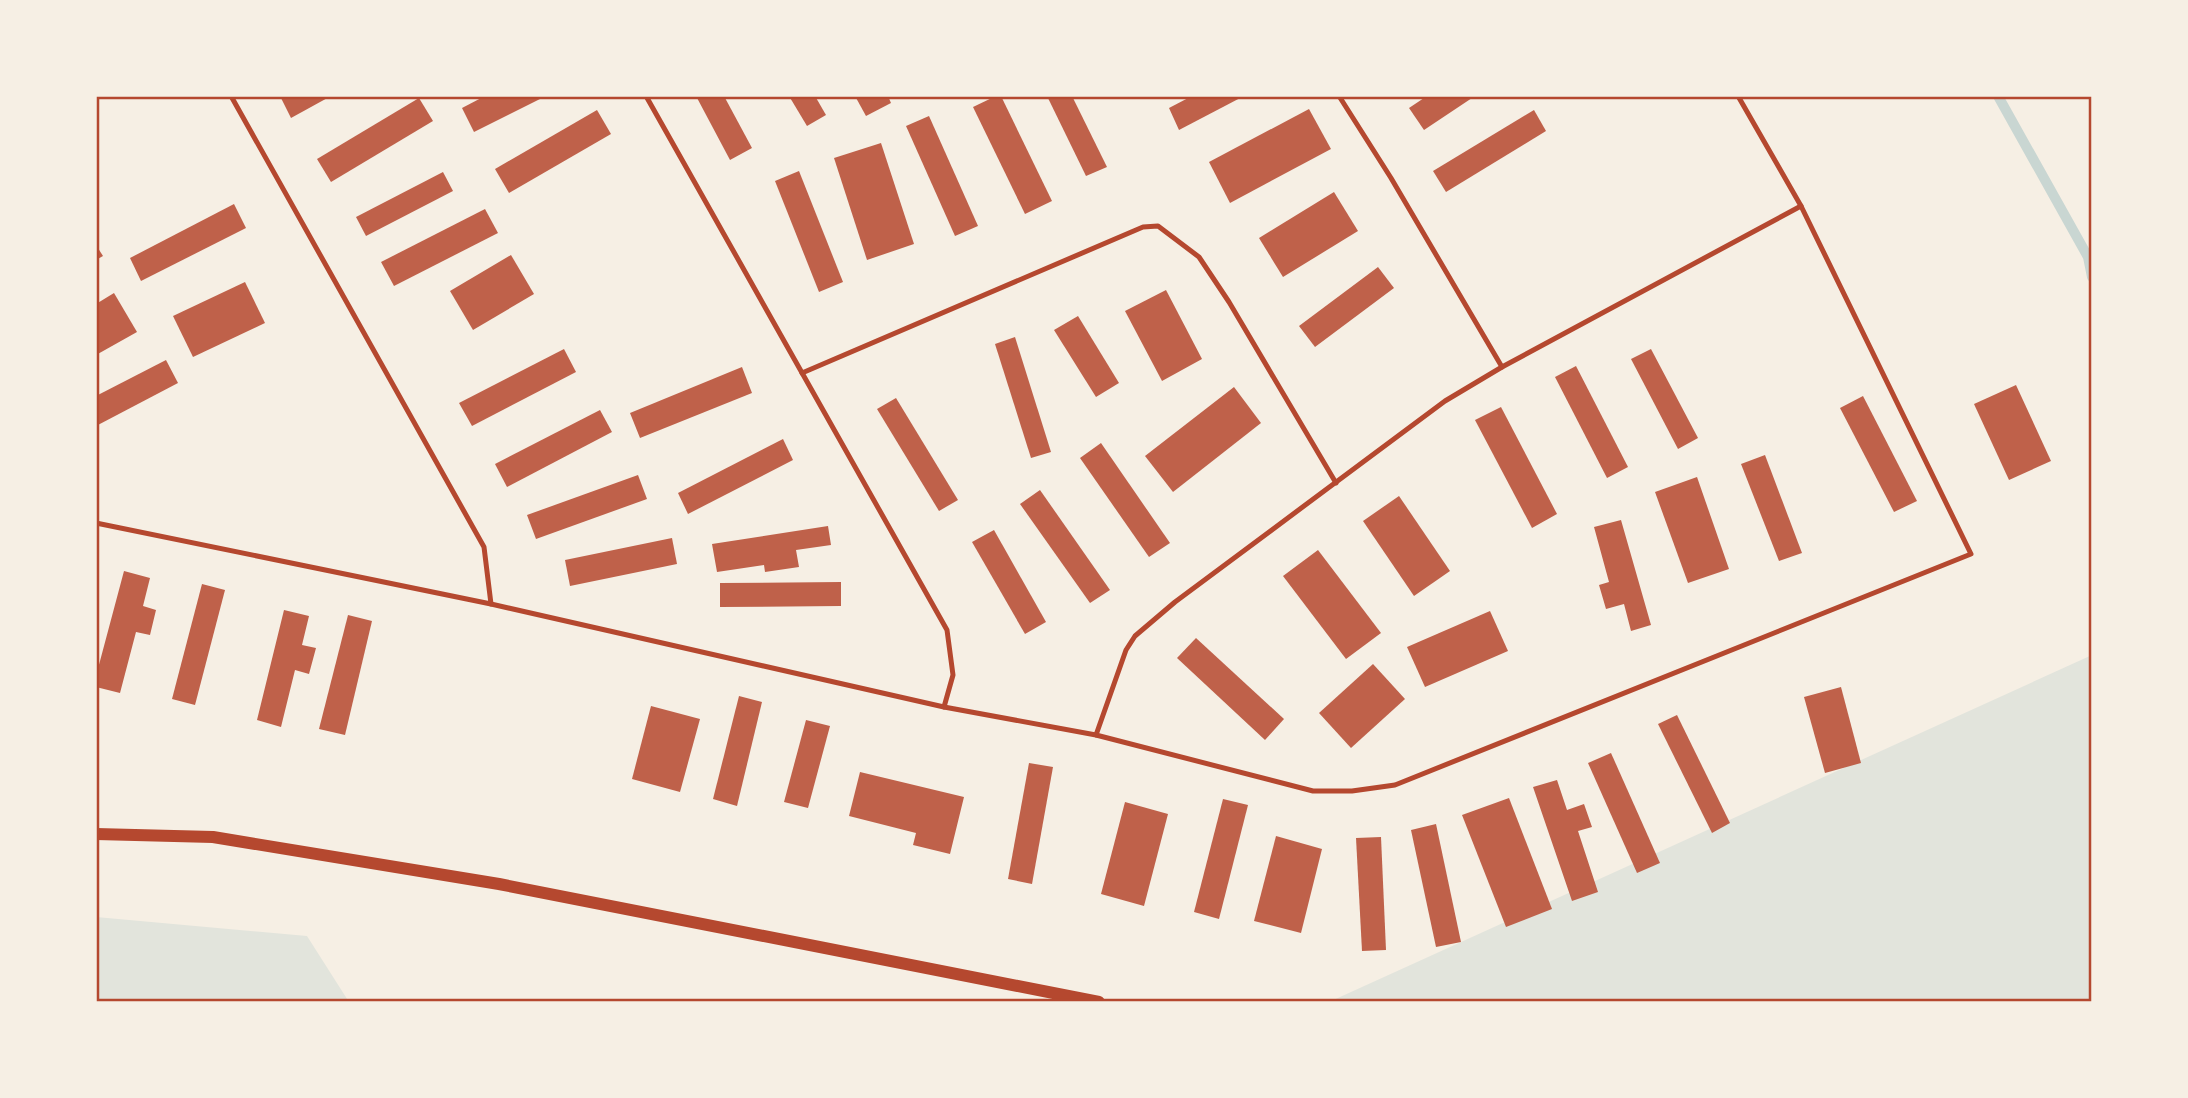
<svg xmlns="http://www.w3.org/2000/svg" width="2188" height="1098" font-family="'Archivo Narrow',sans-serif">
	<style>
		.green { fill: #e2e4dc }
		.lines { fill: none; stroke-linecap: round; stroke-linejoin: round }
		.stream { stroke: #c9d6d2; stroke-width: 10 }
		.building { fill: #bf614a }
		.service { stroke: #b5482f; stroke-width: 5 }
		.tertiary { stroke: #b5482f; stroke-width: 12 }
		.neatline { fill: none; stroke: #b5482f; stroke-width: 2.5 }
	</style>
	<rect width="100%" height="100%" fill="#f6efe4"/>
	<g class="green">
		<polygon points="2092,655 2092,1002 1329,1002"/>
		<polygon points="96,917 307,936 349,1002 96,1002"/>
	</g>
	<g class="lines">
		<polyline class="stream" points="1998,96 2088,257 2092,277"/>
	</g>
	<g class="building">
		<polygon points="280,96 331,96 291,118"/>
		<polygon points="485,96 546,96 474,132 462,108"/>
		<polygon points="696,96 724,96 752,148 730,160"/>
		<polygon points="789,96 815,96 826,115 807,126"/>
		<polygon points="855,96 888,96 891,103 866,116"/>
		<polygon points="996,96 1001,96 1052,201 1025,214 973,107"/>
		<polygon points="1047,96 1072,96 1107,167 1086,176"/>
		<polygon points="1192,96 1244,96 1179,130 1169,108"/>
		<polygon points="1427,96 1475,96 1424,130 1409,108"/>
		<polygon points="419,98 433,121 331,182 317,159"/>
		<polygon points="1309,109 1331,149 1230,203 1209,162"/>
		<polygon points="597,110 611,134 509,193 495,169"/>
		<polygon points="1534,110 1546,131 1446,192 1433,171"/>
		<polygon points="929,116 978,226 955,236 906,126"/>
		<polygon points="881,143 914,244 867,260 834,158"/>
		<polygon points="799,171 843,282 819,292 775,181"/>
		<polygon points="443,172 453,191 366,236 356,217"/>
		<polygon points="1334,192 1358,231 1283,277 1259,238"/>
		<polygon points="234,204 246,228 141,281 130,258"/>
		<polygon points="485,209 498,233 394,286 381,262"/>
		<polygon points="96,245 103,256 96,260"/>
		<polygon points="511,255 534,294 473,330 450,291"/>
		<polygon points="1378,267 1394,288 1315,347 1299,326"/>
		<polygon points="245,282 265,323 193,357 173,316"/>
		<polygon points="1166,290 1202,359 1162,381 1125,311"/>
		<polygon points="114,293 137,332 96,355 96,304"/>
		<polygon points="1078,316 1119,383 1096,397 1054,330"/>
		<polygon points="1015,337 1051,452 1031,458 995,344"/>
		<polygon points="564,349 576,372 472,426 459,403"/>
		<polygon points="1651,349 1698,438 1678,449 1631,359"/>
		<polygon points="166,360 178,383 96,426 96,396"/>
		<polygon points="1576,366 1628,467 1607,478 1555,377"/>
		<polygon points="742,367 752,393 640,438 630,413"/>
		<polygon points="2016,385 2051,461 2009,480 1974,404"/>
		<polygon points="1234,387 1261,423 1173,492 1145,456"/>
		<polygon points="1863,396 1917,501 1894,512 1840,408"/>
		<polygon points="896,398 958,500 939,511 877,409"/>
		<polygon points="1501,407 1557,514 1532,528 1475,420"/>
		<polygon points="600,410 612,432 507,487 495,464"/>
		<polygon points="783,439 793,460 688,514 678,493"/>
		<polygon points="1101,443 1170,543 1149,557 1080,458"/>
		<polygon points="1765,455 1802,553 1779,561 1741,464"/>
		<polygon points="638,475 647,499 536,539 527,515"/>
		<polygon points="1697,477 1729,569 1688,583 1655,492"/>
		<polygon points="1040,490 1110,590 1090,603 1020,504"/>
		<polygon points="1399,496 1450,571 1414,596 1363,521"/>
		<polygon points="1621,520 1651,625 1631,631 1624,604 1606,609 1599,585 1609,582 1594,527"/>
		<polygon points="828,526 831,545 796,550 799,567 765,572 764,565 717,572 712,544"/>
		<polygon points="994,530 1046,622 1025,634 972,542"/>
		<polygon points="672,538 677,564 570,586 565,560"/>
		<polygon points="1318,550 1381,633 1346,659 1283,576"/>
		<polygon points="124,571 150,578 143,606 156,610 150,635 136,632 120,693 96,687 96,676"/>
		<polygon points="841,582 841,606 720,607 720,583"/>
		<polygon points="202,584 225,590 195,705 172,699"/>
		<polygon points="284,610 309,616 302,645 316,648 309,674 295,670 281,727 257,720"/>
		<polygon points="1490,611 1508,651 1425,687 1407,647"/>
		<polygon points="348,615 372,621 345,735 319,729"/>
		<polygon points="1196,638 1284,719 1265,740 1177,658"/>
		<polygon points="1373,664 1405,699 1351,748 1319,713"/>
		<polygon points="1841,687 1861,763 1825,773 1804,697"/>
		<polygon points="739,696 762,702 737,806 713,799"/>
		<polygon points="651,706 700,719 680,792 632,779"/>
		<polygon points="1677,715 1730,823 1712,833 1658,724"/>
		<polygon points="806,720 830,726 808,808 784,802"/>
		<polygon points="1611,753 1660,863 1637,873 1588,763"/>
		<polygon points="1029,763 1053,767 1032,884 1008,879"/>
		<polygon points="860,772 964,797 950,854 913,845 916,833 849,816"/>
		<polygon points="1557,780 1567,810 1584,804 1592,827 1578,831 1598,892 1572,901 1533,787"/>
		<polygon points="1509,798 1552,909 1506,927 1462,815"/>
		<polygon points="1223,799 1248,805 1219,919 1194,912"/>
		<polygon points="1125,802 1168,814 1144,906 1101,894"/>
		<polygon points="1436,824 1461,942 1436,947 1411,830"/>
		<polygon points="1276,836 1322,849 1301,933 1254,921"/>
		<polygon points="1381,837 1386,950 1362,951 1356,838"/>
	</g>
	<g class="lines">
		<g class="service">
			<polyline points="231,96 484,547 491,604"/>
			<polyline points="646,96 947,630 953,675 944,707"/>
			<polyline points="1339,96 1391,178 1502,367"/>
			<polyline points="802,373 1143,227 1158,226 1199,257 1229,302 1336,483"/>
			<polyline points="96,523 491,604 944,707 1096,735 1313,791 1352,791 1395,785 1971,554 1801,206 1738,96"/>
			<polyline points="1096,735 1126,650 1135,636 1175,602 1445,401 1502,367 1801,206"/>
		</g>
		<polyline class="tertiary" points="96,834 213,837 499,884 1099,1002"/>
	</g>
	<rect width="2188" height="1098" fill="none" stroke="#f6efe4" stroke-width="196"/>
	<rect x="98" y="98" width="1992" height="902" class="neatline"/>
</svg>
